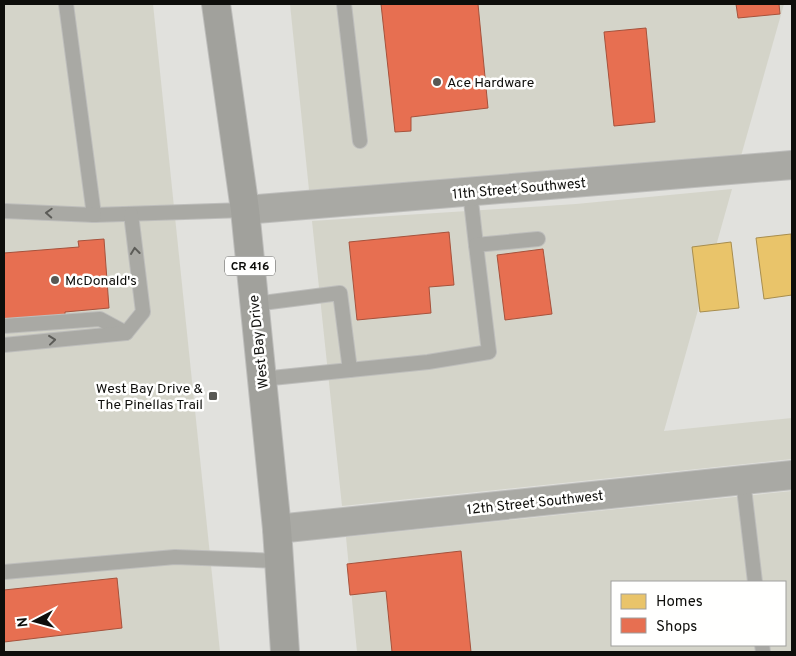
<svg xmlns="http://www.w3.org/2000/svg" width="796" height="656" font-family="Overpass,sans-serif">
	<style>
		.built { fill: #d4d4c9; fill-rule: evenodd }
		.homes { fill: #e9c46a; stroke: #a78d4e }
		.shops { fill: #e76f51; stroke: #a6523c }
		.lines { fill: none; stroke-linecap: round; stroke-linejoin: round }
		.service-casing { stroke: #bebebc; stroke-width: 16 }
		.minor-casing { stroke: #bebebc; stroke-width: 30 }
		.primary-casing { stroke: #bebebc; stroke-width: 30 }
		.service { stroke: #a9a9a4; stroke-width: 14 }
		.minor { stroke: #a9a9a4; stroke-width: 28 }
		.primary { stroke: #a1a19c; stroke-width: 28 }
		.oneway { stroke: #5c5c58 }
		.poi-dot { fill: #585854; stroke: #fffffe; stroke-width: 2 }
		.labels { text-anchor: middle; stroke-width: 5; stroke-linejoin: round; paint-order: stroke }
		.shield { fill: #fffffe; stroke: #565654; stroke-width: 1 }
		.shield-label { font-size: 12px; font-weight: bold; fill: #0e0e0b }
		.poi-label { font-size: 14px; fill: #0e0e0b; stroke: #fffffe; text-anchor: start }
		.street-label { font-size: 14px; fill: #0e0e0b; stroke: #fffffe }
	</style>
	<rect width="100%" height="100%" fill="#e1e1dd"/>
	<g class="built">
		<polygon points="4,4 153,4 220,652 4,652"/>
		<polygon points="290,4 784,4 741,156 575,173 309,190"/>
		<polygon points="732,189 664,431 792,418 792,459 342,506 312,221 576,204"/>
		<path d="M792,491V652H357L346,537ZM612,582H785V645H612Z"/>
	</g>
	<g class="homes">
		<polygon points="791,234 792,295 764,299 756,238"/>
		<polygon points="731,242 739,308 700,312 692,247"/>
	</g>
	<g class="shops">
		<polygon points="381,4 478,4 488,108 411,117 411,131 395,132"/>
		<polygon points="736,4 779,4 780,14 738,18"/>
		<polygon points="646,28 655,122 614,126 604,32"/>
		<polygon points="449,232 454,285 429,287 431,313 357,320 349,242"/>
		<polygon points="104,239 109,308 65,312 65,319 4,324 4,253 79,247 78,241"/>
		<polygon points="543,249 552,314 505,320 497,255"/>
		<polygon points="461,551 471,652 392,652 386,591 350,595 347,564"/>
		<polygon points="117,578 122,628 4,642 4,590"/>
	</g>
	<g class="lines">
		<defs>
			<g id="service">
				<polyline points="66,4 94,215 245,210"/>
				<polyline points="344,4 360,141"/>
				<polyline points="470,192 476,245"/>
				<polyline points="4,211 94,215"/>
				<polyline points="254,304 340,293 350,370"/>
				<polyline points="4,326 100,319 126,333"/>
				<polyline points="4,345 126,333 143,312 131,214"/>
				<polyline points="262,379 428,362 489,352 476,245 538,239"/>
				<polyline points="743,480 755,582"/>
				<polyline points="4,572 175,557 279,561"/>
				<polyline points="762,645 763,652"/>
			</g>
			<g id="minor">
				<polyline points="245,210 792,165"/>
				<polyline points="277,529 792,475"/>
			</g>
			<polyline id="primary" points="216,4 245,210 277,529 285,652"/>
		</defs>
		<use href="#service" class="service-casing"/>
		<use href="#minor" class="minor-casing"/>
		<use href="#primary" class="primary-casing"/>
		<use href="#service" class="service"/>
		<use href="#minor" class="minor"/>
		<use href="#primary" class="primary"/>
	</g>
	<defs><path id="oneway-chevron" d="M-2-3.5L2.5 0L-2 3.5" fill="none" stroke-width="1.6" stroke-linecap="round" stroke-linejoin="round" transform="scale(1.25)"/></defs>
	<g class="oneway">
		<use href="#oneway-chevron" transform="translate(49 213) rotate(-177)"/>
		<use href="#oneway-chevron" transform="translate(135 251) rotate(-97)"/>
		<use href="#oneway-chevron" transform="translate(52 340) rotate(-6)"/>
	</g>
	<g class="poi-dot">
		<circle cx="437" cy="82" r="5"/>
		<circle cx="55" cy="280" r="5"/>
		<rect x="208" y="391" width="10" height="10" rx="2.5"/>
	</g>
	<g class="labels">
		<rect class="shield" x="225" y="256.5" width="50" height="19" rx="4"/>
		<g class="shield-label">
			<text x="250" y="270">CR 416</text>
		</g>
		<g class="poi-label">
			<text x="447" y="87">Ace Hardware</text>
			<text x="65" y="285">McDonald's</text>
			<text x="203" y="393" text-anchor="end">West Bay Drive &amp;<tspan x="203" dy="16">The Pinellas Trail</tspan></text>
		</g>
		<g class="street-label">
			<text transform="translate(519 188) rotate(-5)" y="5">11th Street Southwest</text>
			<text transform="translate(258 342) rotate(-96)" y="5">West Bay Drive</text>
			<text transform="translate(535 502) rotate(-6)" y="5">12th Street Southwest</text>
		</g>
	</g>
	<rect width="796" height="656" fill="none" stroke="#0e0e0b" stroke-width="10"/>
	<rect x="611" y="581" width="175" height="65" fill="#fffffe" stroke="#9f9f9d"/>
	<rect x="621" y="594" width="25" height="15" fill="#e9c46a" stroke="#9f9f9d"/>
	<text x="656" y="606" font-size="15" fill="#0e0e0b">Homes</text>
	<rect x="621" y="618" width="25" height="15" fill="#e76f51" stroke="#9f9f9d"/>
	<text x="656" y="631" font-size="15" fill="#0e0e0b">Shops</text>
	<g transform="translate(35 621) rotate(264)" stroke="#fffffe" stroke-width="4" paint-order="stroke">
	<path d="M0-4L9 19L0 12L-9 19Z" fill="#0e0e0b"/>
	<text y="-8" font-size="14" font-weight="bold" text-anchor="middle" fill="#0e0e0b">N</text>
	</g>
</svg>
